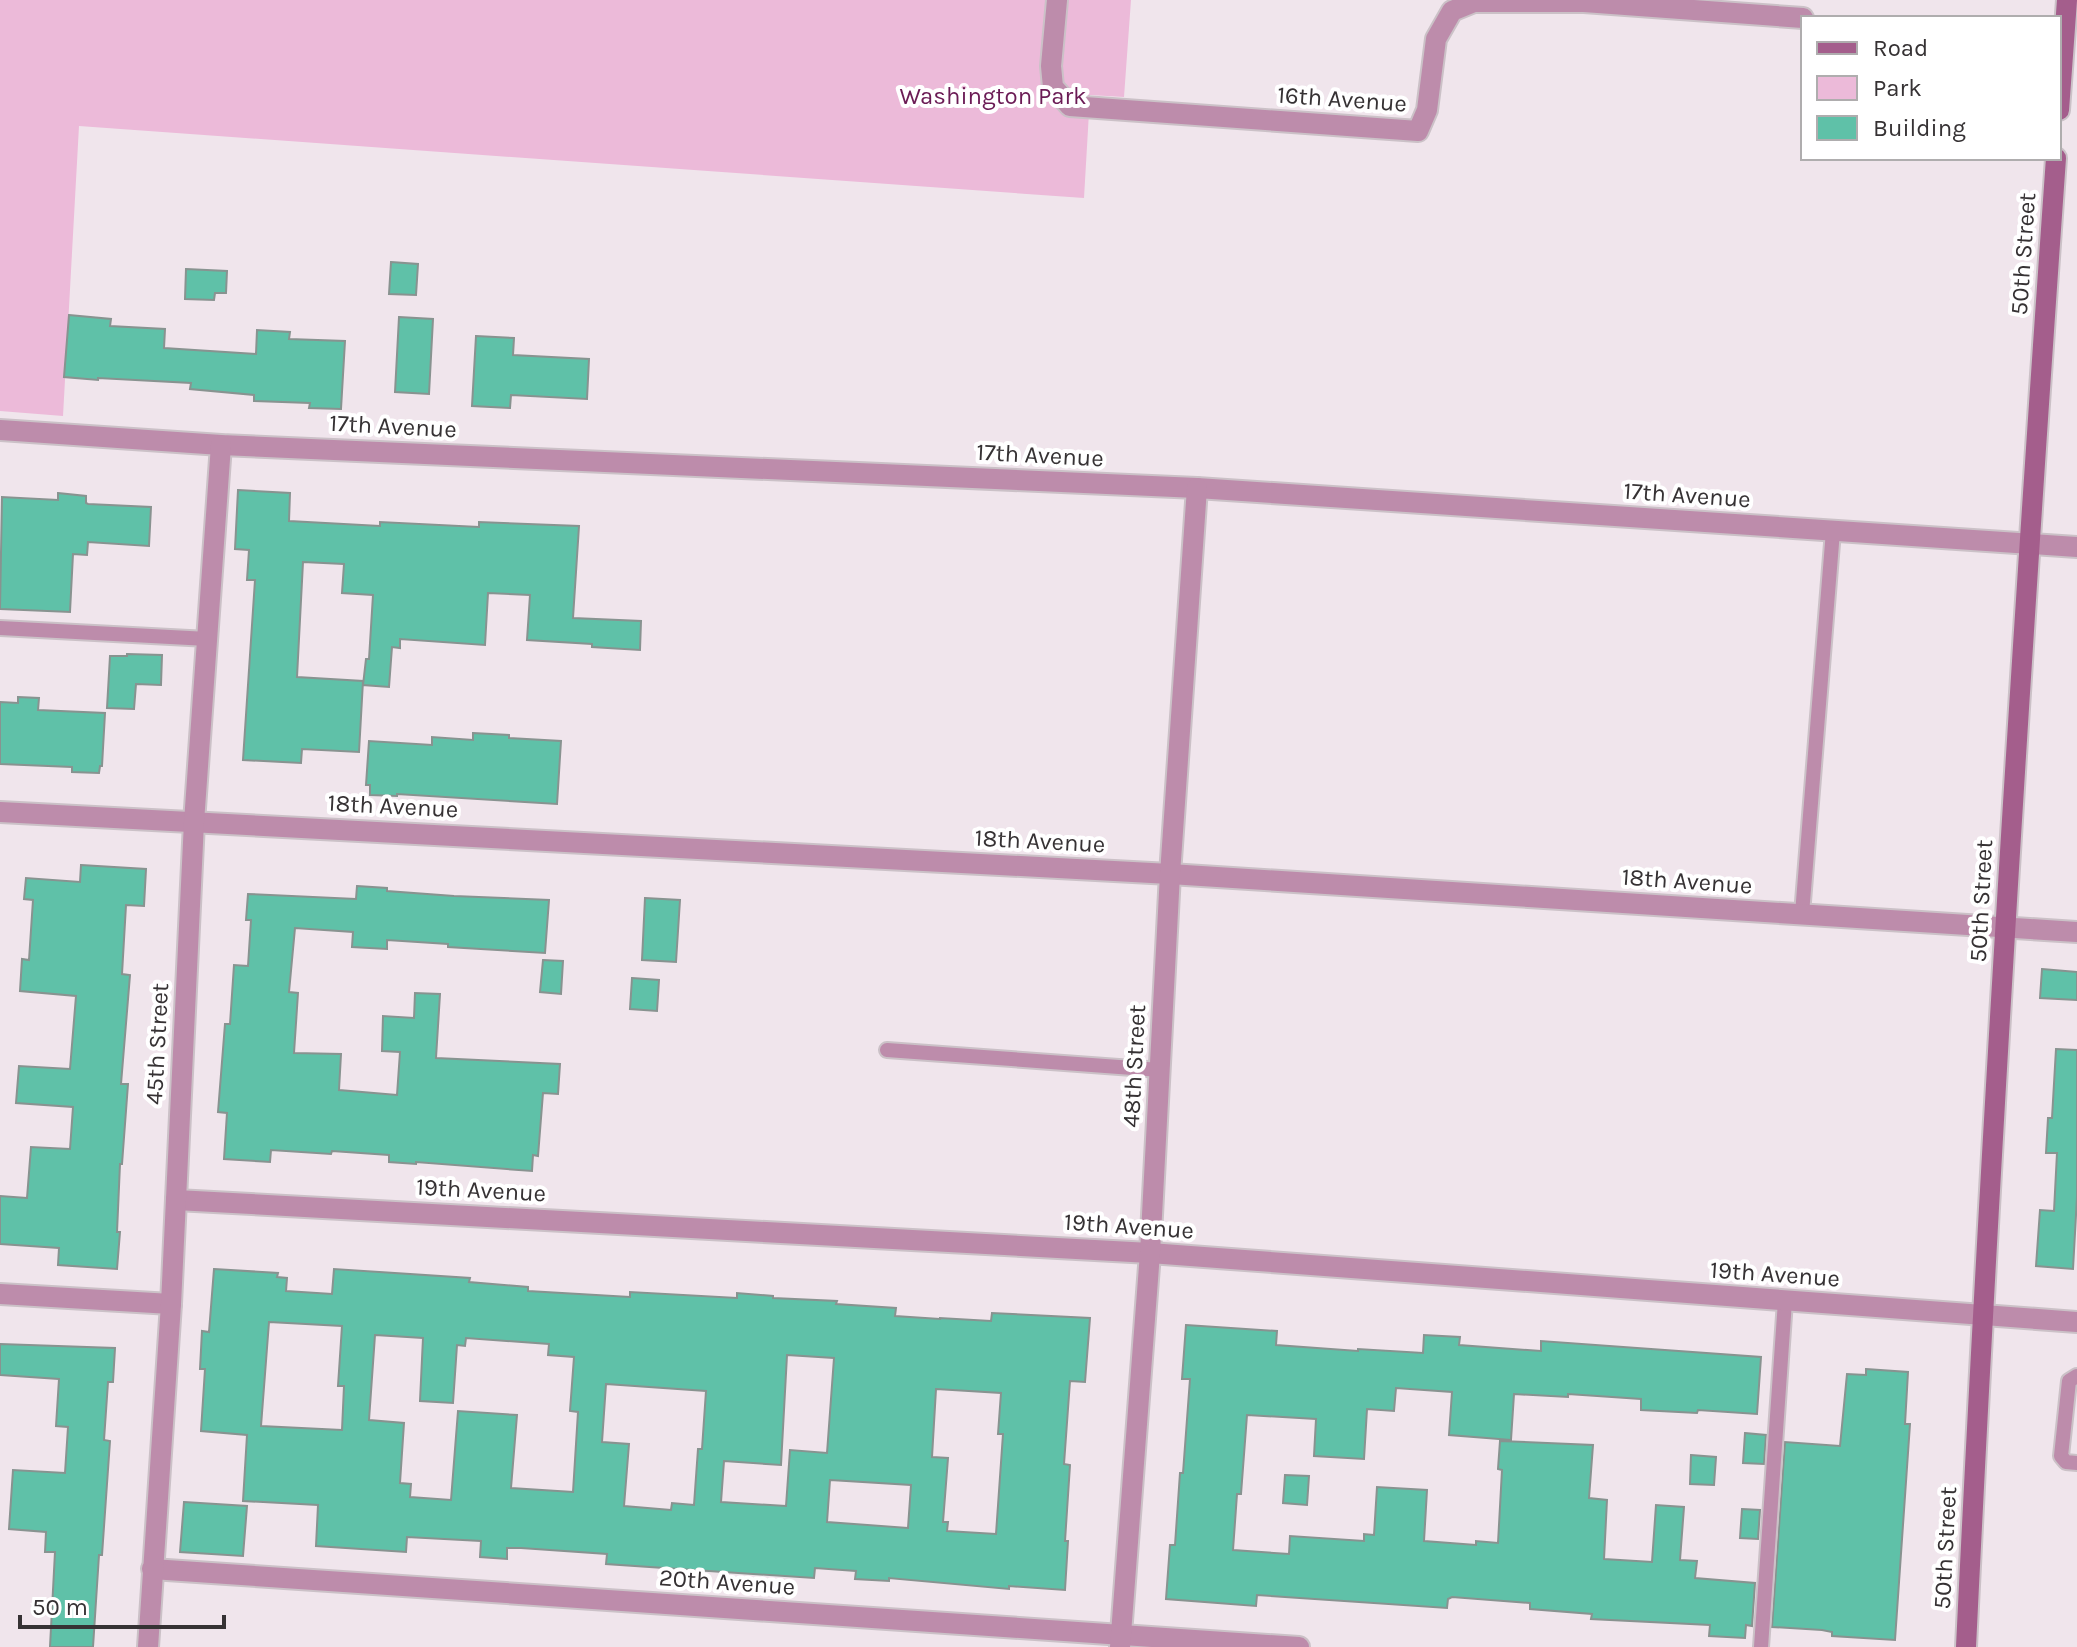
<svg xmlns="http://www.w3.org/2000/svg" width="2077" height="1647" font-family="Karla,sans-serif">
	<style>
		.green { fill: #ecbad9 }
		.building { fill: #5fc1a8; stroke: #889390; stroke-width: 2; fill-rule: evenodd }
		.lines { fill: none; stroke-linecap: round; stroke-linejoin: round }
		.lane-casing { stroke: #cbc1c7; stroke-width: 18 }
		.street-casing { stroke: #cbc1c7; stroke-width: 24 }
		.secondary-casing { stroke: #cbc1c7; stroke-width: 24 }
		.lane { stroke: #bd8cab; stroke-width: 14 }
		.street { stroke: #bd8cab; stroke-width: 20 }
		.secondary { stroke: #a45e8c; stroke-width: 20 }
		.labels { text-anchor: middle; stroke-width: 8; stroke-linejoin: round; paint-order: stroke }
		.park-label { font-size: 24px; fill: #6b1b55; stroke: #fff }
		.street-label { font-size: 24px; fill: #363234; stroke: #fff }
	</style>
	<rect width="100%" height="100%" fill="#f0e5ec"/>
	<polygon class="green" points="0,0 1131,0 1124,97 1090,95 1084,198 79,126 63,416 0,411"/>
	<g class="building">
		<polygon points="391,262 418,264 416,295 389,294"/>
		<polygon points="186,269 227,271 226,293 215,293 214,300 185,299"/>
		<polygon points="69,315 111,319 110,326 165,329 164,348 256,354 257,330 290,332 289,339 345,341 341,409 309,408 310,403 254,401 254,395 190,389 191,383 98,378 98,380 64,377"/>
		<polygon points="399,317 433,319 429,394 395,392"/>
		<polygon points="476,336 514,338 513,355 589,359 587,399 511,395 510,408 472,406"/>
		<polygon points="238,490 290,493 289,521 380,526 380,522 479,527 479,522 579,526 573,618 641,621 640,650 592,647 592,644 527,640 530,595 488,593 485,645 400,639 400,648 392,647 389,687 363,685 366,659 369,659 373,595 342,593 344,564 303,562 297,677 363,681 359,752 302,749 301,763 243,760 255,580 247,580 249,550 235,549"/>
		<polygon points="58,493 86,496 86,503 88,504 151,507 149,546 88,542 87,555 73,554 70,612 0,609 2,497 58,500"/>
		<polygon points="127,654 162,655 161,685 136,684 134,709 107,708 110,656 127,656"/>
		<polygon points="18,697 39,698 38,710 105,713 102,766 100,766 99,773 72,772 72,767 0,764 0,702 18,703"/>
		<polygon points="473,733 509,735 509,738 561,741 557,804 397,794 397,796 370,795 370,785 366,785 369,741 432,745 432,737 473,740"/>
		<polygon points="81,865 146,869 144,906 126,905 122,974 130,975 121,1084 128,1084 122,1164 120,1164 117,1232 120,1232 117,1269 58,1265 59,1248 0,1244 0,1196 27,1198 31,1147 70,1149 73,1107 16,1103 19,1066 70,1069 76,996 20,991 22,959 29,960 33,900 24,899 26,878 80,882"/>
		<polygon points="357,886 387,888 387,891 454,896 549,900 545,953 448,947 448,944 387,940 387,949 352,947 353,932 295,928 289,992 298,993 294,1053 341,1054 339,1090 397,1095 400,1052 382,1051 383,1016 414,1018 415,993 440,994 436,1058 560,1064 558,1094 543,1093 538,1156 533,1155 532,1171 416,1162 416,1164 389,1162 389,1155 332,1151 331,1154 271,1150 270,1162 224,1159 227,1113 218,1112 225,1024 230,1024 234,965 248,966 251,920 246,920 248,894 356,899"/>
		<polygon points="645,898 680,900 676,962 642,960"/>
		<polygon points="543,960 563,961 561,994 540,992"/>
		<polygon points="2042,969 2077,972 2077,1000 2040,998"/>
		<polygon points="632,978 659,980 657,1011 630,1009"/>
		<polygon points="2056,1049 2077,1050 2077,1197 2073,1269 2036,1266 2040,1210 2054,1211 2057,1153 2046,1153 2048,1118 2052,1118"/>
		<path d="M214,1269L278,1273L277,1277L287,1278L286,1291L332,1294L334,1269L470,1278L469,1282L528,1287V1291L630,1297V1292L737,1298V1293L773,1296V1298L837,1301L836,1304L896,1308L895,1316L940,1319V1318L991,1321L992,1313L1090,1318L1085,1382L1070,1381L1064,1464L1070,1465L1065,1541H1068L1065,1590L1009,1586V1589L889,1578V1581L855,1579L856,1571L815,1568L814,1578L606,1564L607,1554L521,1548H507V1559L480,1557L481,1541L407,1537L406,1552L316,1546L318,1505L243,1501L247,1435L201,1431L205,1369H200L202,1331L209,1332ZM269,1322L342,1326L338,1386H344L342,1430L261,1426ZM375,1335L423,1338L420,1401L453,1403L457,1345L465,1346L466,1338L549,1344L548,1355L574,1357L570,1411L578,1412L573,1492L511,1488L517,1415L458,1411L451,1500L410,1497L411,1484L400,1483L404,1423L369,1420ZM787,1355L834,1358L827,1453L790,1450L786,1506L721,1502L724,1461L781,1465ZM606,1384L706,1391L702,1449H698L694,1505L672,1503L671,1510L624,1506L629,1444L602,1442ZM936,1389L1001,1393L998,1434H1003L996,1534L947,1531L948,1522H943L948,1458L932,1457ZM830,1480L911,1485L908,1528L827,1522Z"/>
		<polygon points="1186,1325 1277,1331 1276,1345 1358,1351 1358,1349 1423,1353 1424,1335 1460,1337 1459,1345 1541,1351 1541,1341 1761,1357 1757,1414 1698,1410 1697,1413 1641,1410 1641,1399 1568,1394 1568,1397 1514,1394 1511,1440 1449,1435 1452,1392 1396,1388 1394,1411 1367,1409 1364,1459 1314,1456 1316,1419 1247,1415 1241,1494 1237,1494 1233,1550 1289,1554 1290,1536 1364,1541 1364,1534 1374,1535 1377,1487 1427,1490 1424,1541 1476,1545 1476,1541 1498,1543 1502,1470 1498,1469 1500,1441 1593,1445 1589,1498 1607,1500 1604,1559 1652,1562 1656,1505 1684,1507 1680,1560 1697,1561 1695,1578 1755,1583 1752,1626 1746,1625 1745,1638 1709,1636 1710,1625 1591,1619 1592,1614 1530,1609 1530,1603 1452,1597 1448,1599 1447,1608 1257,1595 1256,1606 1166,1599 1170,1545 1175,1545 1180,1473 1183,1473 1190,1379 1182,1379"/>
		<polygon points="0,1344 115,1348 113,1382 108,1382 104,1440 110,1441 102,1555 99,1555 93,1647 50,1647 55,1552 45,1552 46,1532 9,1529 13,1470 65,1473 68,1427 56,1426 59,1379 0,1375"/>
		<polygon points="1866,1369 1908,1372 1905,1424 1910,1424 1895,1640 1832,1636 1832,1632 1822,1630 1772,1627 1785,1442 1840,1446 1847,1374 1866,1375"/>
		<polygon points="1745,1433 1766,1435 1764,1464 1743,1463"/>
		<polygon points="1691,1455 1716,1457 1714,1485 1690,1484"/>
		<polygon points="1285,1475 1309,1476 1307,1505 1283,1503"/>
		<polygon points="184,1502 247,1506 243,1556 180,1552"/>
		<polygon points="1742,1509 1760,1510 1758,1539 1740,1538"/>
	</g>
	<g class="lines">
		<defs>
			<g id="lane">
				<polyline points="0,628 208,639"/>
				<polyline points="1802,914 1833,531"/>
				<polyline points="887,1050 1160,1070"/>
				<polyline points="2077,1376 2069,1381 2061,1456 2066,1462 2077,1463"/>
				<polyline points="1761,1647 1785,1301"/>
			</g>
			<g id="street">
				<polyline points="1057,0 1051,66 1053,87 1070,106 1418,131 1427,110 1436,39 1452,11 1474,2 1584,2 1803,18"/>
				<polyline points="0,430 221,445 1197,488 2077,547"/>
				<polyline points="0,812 1170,874 2077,932"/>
				<polyline points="176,1200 1150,1253 2077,1322"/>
				<polyline points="0,1294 171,1304"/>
				<polyline points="152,1569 1299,1647"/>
				<polyline points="148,1647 171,1304 194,822 221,445"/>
				<polyline points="1120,1647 1150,1253 1170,874 1197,488"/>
			</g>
			<g id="secondary">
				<polyline points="2059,110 2067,0"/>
				<path d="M1966,1647C1990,1150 2021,654 2056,158"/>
			</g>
		</defs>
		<use href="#lane" class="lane-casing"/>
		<use href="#street" class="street-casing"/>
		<use href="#secondary" class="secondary-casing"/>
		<use href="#lane" class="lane"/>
		<use href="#street" class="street"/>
		<use href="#secondary" class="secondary"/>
	</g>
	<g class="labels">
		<g class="park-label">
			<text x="993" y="104">Washington Park</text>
		</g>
		<g class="street-label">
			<text transform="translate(1342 99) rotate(4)" y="8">16th Avenue</text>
			<text transform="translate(2023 254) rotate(-86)" y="8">50th Street</text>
			<text transform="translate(393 426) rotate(3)" y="8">17th Avenue</text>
			<text transform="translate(1040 455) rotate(3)" y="8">17th Avenue</text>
			<text transform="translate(1687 495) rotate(4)" y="8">17th Avenue</text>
			<text transform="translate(393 806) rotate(3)" y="8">18th Avenue</text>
			<text transform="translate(1040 841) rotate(3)" y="8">18th Avenue</text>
			<text transform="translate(1687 881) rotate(4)" y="8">18th Avenue</text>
			<text transform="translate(1981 901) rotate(-87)" y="8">50th Street</text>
			<text transform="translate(157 1044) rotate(-87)" y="8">45th Street</text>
			<text transform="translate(1134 1066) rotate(-87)" y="8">48th Street</text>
			<text transform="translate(481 1190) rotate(3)" y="8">19th Avenue</text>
			<text transform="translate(1129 1226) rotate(4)" y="8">19th Avenue</text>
			<text transform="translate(1775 1274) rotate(4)" y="8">19th Avenue</text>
			<text transform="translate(1945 1548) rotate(-87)" y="8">50th Street</text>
			<text transform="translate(727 1582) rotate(4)" y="8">20th Avenue</text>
		</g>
	</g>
	<rect x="1801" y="16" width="260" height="144" fill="#ffffff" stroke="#afadae" stroke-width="2"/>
	<rect x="1817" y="42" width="40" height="12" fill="#a45e8c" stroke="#afadae" stroke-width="2"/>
	<text x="1873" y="56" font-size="24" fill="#363234">Road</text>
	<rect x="1817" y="76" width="40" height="24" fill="#ecbad9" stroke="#afadae" stroke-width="2"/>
	<text x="1873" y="96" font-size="24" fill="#363234">Park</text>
	<rect x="1817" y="116" width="40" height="24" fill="#5fc1a8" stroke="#afadae" stroke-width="2"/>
	<text x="1873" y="136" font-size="24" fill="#363234">Building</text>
	<path d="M20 1615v12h204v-12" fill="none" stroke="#363234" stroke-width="4"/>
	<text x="32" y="1615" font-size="24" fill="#363234" stroke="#ffffff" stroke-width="6" paint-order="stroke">50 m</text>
</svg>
